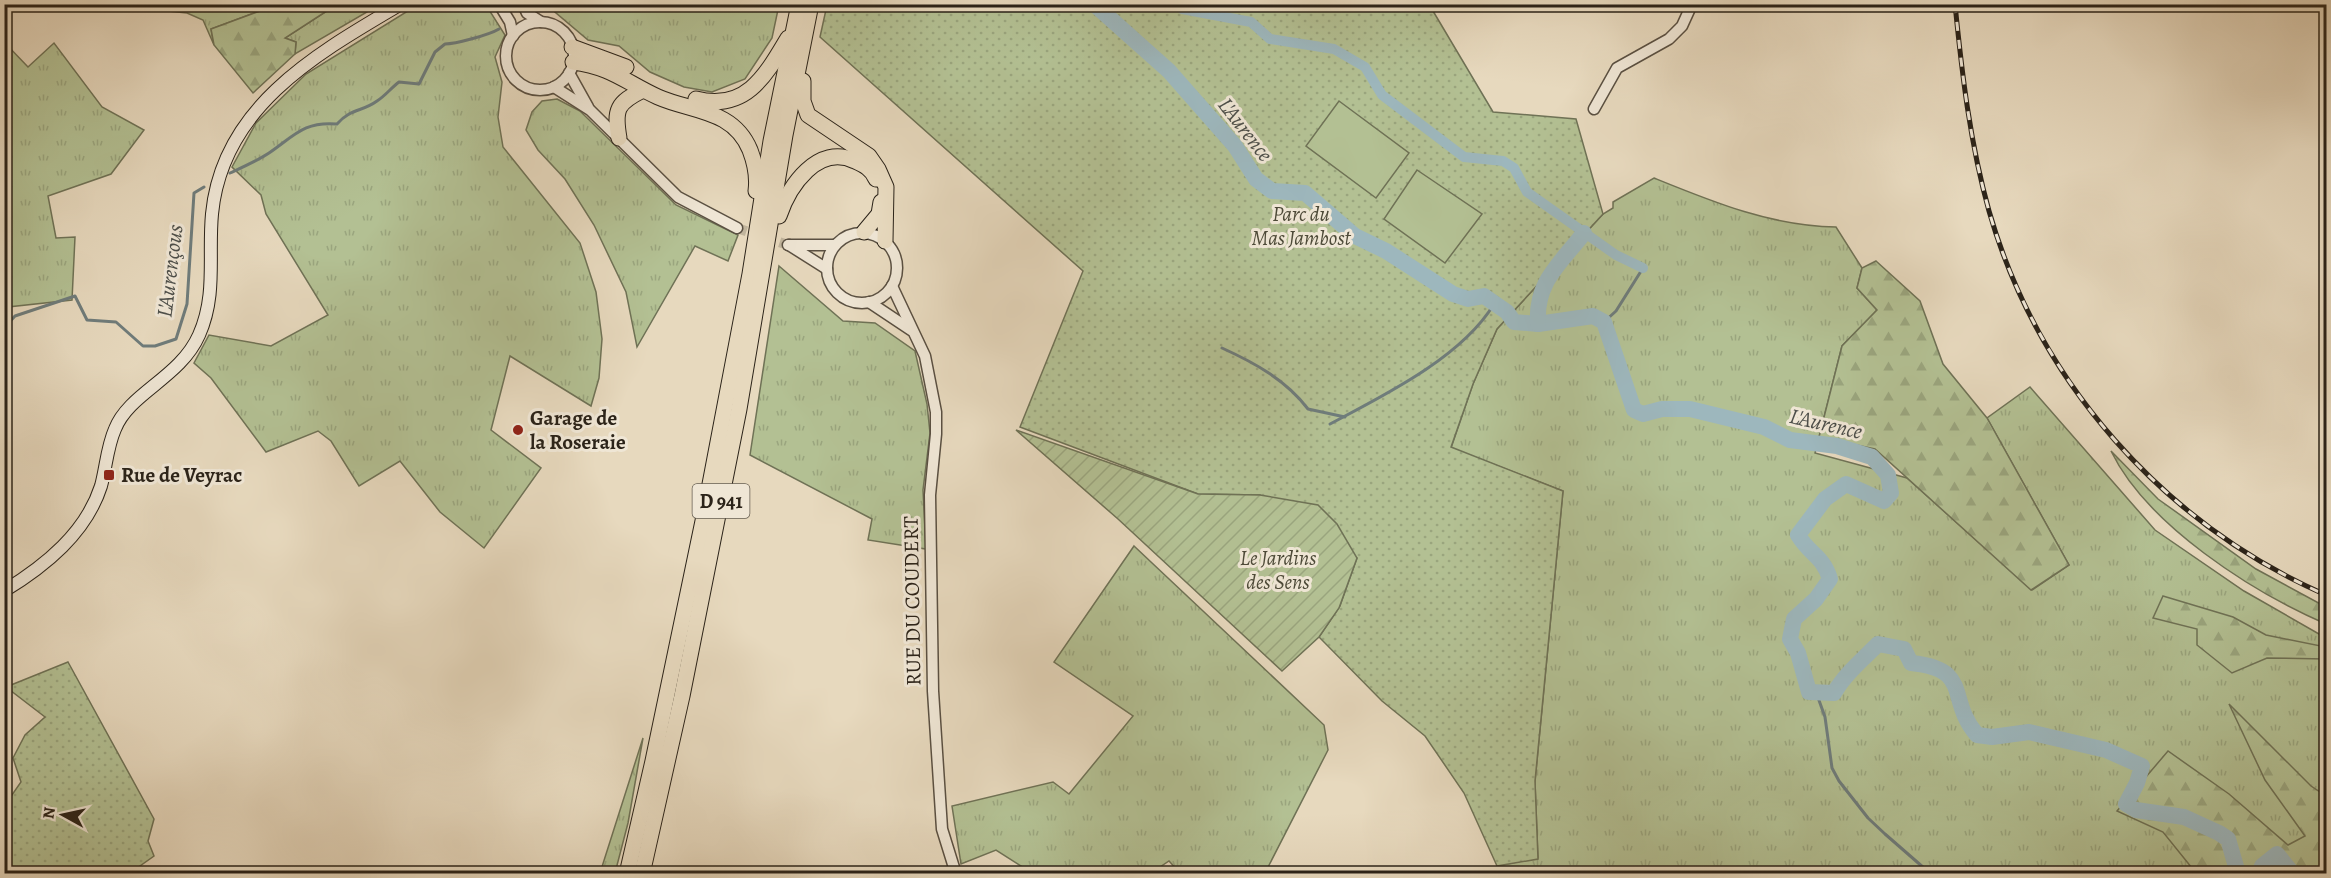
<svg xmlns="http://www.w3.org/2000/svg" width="2331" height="878" font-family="Alegreya,serif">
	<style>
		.grass { fill: url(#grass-tufts); stroke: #6f7256; stroke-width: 1.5 }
		.forest { fill: url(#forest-firs); stroke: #6f7256; stroke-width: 1.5 }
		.park { fill: url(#park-dots); stroke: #6f7256; stroke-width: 1.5 }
		.garden { fill: url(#garden-furrows); stroke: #6f7256; stroke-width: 1.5 }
		.pitch { fill: #b3c093; stroke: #6f7256; stroke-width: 1.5 }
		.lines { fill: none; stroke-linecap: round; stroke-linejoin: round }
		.stream { stroke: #6f7c7b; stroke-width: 3 }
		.canal { stroke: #9db7bd; stroke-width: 10 }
		.river { stroke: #9db7bd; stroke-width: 16 }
		.tertiary-tunnel { stroke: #c1b59d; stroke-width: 10; stroke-dasharray: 10 5; stroke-linecap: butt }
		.tertiary-casing { stroke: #5a5042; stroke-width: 13 }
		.secondary-casing { stroke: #2b2319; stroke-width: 14 }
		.trunk-casing { stroke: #2b2319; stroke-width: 17 }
		.tertiary { stroke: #efe6d5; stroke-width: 10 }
		.secondary { stroke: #efe6d5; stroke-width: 12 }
		.trunk { stroke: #e7d9be; stroke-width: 15 }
		.rail-casing { stroke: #2b2319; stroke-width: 5 }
		.rail { stroke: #efe6d5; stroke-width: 3; stroke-dasharray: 9; stroke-linecap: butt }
		.poi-dot { fill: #8f2418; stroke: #efe6d5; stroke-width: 2 }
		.labels { text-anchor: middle; stroke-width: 6; stroke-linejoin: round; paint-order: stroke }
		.shield { fill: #efe6d5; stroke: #665e51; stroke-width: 1.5 }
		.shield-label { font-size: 20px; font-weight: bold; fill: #2b2319 }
		.park-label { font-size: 21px; font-style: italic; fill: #4d4a38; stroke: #efe6d5 }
		.poi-label { font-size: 21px; font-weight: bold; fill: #2b2319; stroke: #efe6d5; text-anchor: start }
		.street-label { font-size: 21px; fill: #2b2319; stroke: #efe6d5 }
		.water-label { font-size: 22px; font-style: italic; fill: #4d4f4a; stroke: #efe6d5 }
	</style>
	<defs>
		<pattern id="grass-tufts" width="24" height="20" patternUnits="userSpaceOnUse" patternTransform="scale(1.5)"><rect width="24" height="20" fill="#b3c093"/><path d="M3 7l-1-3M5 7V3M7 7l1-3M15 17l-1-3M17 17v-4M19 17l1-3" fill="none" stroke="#9aa57e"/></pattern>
		<pattern id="forest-firs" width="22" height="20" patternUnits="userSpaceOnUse" patternTransform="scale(1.5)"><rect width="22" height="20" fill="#b3c093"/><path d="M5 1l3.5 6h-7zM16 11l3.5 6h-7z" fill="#9aa57e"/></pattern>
		<pattern id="park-dots" width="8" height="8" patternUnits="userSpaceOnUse" patternTransform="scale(1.5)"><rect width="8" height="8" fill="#b3c093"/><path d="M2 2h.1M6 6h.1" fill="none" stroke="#9aa57e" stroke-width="1.8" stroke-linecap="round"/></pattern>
		<pattern id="garden-furrows" width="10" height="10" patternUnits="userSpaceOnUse" patternTransform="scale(1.5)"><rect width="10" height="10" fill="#b3c093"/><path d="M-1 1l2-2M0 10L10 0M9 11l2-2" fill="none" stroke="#9aa57e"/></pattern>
	</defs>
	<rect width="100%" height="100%" fill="#e7d9be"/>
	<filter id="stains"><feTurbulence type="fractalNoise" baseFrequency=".00333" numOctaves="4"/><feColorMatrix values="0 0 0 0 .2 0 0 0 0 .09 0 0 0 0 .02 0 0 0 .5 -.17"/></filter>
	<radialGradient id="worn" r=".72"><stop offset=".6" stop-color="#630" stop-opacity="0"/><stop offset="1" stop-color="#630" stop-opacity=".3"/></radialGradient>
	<g class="grass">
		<polygon points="419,4 486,5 505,35 495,57 502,82 498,117 503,147 580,243 596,292 602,339 599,378 591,406 510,356 491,430 541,468 484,548 440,512 400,461 359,486 331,441 318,431 266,452 211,378 194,363 209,335 271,346 328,315 266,214 261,195 232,167 256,123 306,74"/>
		<polygon points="108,5 276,5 211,29 214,45 203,20 187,13"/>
		<polygon points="336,5 379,5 295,54 296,42 285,38"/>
		<polygon points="552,5 779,4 779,5 772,38 745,79 712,92 684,87 650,72 619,46 588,40 549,7"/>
		<polygon points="5,43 28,67 54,43 102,107 144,130 111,174 48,196 56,238 75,237 72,300 8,307 5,314"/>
		<polygon points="557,99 580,111 676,205 738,235 728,261 695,246 637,347 626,292 594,225 565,179 538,150 526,130 532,112 542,101"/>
		<path d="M1654,178C1713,202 1771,226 1836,227L1862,268L1857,288L1877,310L1842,346L1815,453L1907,478L2032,590L2069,565L1987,418L2030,387L2155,530L2244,591L2326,638V873H1497V866L1538,858L1535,782L1563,491L1451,448L1473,384L1497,329L1603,214L1613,208V202Z"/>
		<polygon points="779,266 843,321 875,323 915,351 927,404 930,433 923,490 926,549 868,540 872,519 750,455"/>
		<polygon points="1134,546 1324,725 1328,750 1265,873 1180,873 1169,861 1151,873 1032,873 996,850 961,864 952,806 1053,782 1069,794 1133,716 1054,662"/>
		<polygon points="643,738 628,823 615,873 600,873"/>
	</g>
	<g class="forest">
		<polygon points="276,5 336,5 285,38 296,42 295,54 253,93 214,45 211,29"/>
		<polygon points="1876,261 1920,301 1943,364 1987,418 2069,565 2031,590 1875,449 1819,437 1842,346 1877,310 1857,288 1862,268"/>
		<path d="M2111,451L2158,499L2256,569L2326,607V624C2252,592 2147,525 2111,451Z"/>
		<polygon points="2163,596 2233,617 2266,635 2326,647 2326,659 2267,658 2232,673 2197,645 2197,629 2153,618"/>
		<polygon points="2229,704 2311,786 2326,796 2326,873 2196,873 2163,832 2117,811 2168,751 2229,794 2288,845 2305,836 2265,780"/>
	</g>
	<g class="park">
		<polygon points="827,5 1439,5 1433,11 1493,112 1576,119 1603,214 1497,329 1473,384 1451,447 1563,491 1535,781 1538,859 1497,866 1464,793 1425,736 1382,701 1319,637 1340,606 1357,558 1260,495 1198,494 1020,427 1083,271 820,37"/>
		<polygon points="68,662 154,819 148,841 154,856 130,873 5,873 5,805 21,782 13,758 25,735 45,717 6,687"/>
	</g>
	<polygon class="garden" points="1016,430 1198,494 1260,495 1318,505 1337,524 1357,558 1339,608 1319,637 1282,671 1118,519"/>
	<g class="pitch">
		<polygon points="1339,101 1409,153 1376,198 1306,146"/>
		<polygon points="1417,170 1482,214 1445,263 1384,219"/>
	</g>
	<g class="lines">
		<g class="stream">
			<path d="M230,173C243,167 257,161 269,153C294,136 304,121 337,124C351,108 362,112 377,101C385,96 391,88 399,82L419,84L435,52L445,44C455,44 489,35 499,29"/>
			<polyline points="1604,322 1616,311 1643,268"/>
			<polyline points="4,328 15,316 75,296 87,320 116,322 143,346 155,346 176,339 187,304 194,193 204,187"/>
			<path d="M1222,348C1255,363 1286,380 1308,409L1345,417"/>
			<path d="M1330,424C1385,395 1462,357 1494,304"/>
			<polyline points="1816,692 1825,717 1832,768 1839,781 1868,818 1885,834 1924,868 1937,874"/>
		</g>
		<polyline class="canal" points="1178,4 1182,9 1251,22 1270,39 1334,49 1365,67 1382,95 1464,157 1503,161 1514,168 1527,192 1616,255 1643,268"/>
		<g class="river">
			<path d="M1094,4L1169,71L1235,146L1256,179L1272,191L1305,193L1355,236L1386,251L1453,294L1468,299L1484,296L1507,312L1514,322L1538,324L1593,316L1604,322L1634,410L1643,414L1662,409H1690L1764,427L1790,440L1837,446L1872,457L1888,475L1891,493L1884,501L1846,484L1825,499L1798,535C1810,555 1823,556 1830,579L1816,599L1794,619L1790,639L1798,653L1809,692L1834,693C1845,674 1862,660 1878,644L1904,649L1911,663C1973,669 1946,699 1977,735L1992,737L2029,732L2106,750L2142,766L2137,783L2126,804L2136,810L2184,817L2219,833L2228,839L2237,870L2240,874"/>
			<path d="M1538,324C1535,282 1560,264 1584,233"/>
			<polyline points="2259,874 2262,866 2277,854 2293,874"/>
		</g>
		<polyline class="tertiary-tunnel" points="737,228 788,245"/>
		<defs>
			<g id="tertiary">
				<polyline points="499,4 510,22 513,36"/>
				<polyline points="523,4 527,13 541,22"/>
				<circle cx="540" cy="56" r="34"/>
				<polyline points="569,73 588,107"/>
				<polyline points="554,87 590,110 678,197 737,228"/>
				<polyline points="1594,109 1617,68 1669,39 1682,26 1692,4"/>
				<circle cx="862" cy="268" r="35"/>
				<polyline points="788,245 834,245"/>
				<polyline points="789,245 827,269"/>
				<polyline points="892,286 925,356 936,412 936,434 930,495 933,691 942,829 956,874"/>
				<polyline points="869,302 911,330"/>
			</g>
			<path id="secondary" d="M4,591C45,566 86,533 101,486C106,468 107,447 115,429C129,393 180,378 199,335C217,295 208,256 212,214C222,107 316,54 401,4"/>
			<g id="trunk">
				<polyline points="572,47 626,67"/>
				<path d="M573,62C612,67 625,82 658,97C692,112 733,109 750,150C755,163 758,176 756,191"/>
				<polyline points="803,81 803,101 808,115 869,156 878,169 886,187 885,241"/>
				<path d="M696,99C746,112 766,75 788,38"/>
				<path d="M619,138C614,109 617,103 643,90"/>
				<path d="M779,216C789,186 818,143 855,161C864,165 872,169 876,179"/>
				<polyline points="864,232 879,214 881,202"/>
				<polyline points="627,874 653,761 703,521 750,274 771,141 799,4"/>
				<polyline points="642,874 682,696 739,409 785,135 811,4"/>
			</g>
		</defs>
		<use href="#tertiary" class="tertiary-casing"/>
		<use href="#secondary" class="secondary-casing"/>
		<use href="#trunk" class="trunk-casing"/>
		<use href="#tertiary" class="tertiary"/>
		<use href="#secondary" class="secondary"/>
		<use href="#trunk" class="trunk"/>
		<defs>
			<path id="rail" d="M1955,4C1962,74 1970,143 1989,211C2038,382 2164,524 2326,595"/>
		</defs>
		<use href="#rail" class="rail-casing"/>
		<use href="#rail" class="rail"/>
	</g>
	<g class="poi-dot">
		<circle cx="518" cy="430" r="6"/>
		<rect x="103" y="469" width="12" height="12" rx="3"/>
	</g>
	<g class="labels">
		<rect class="shield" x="692.5" y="484" width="57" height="34" rx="4.5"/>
		<g class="shield-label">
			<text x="721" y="508">D 941</text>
		</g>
		<g class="park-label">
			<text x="1301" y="221">Parc du<tspan x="1301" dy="24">Mas Jambost</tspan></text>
			<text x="1278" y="565">Le Jardins<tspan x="1278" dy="24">des Sens</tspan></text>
		</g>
		<g class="poi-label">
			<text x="530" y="425">Garage de<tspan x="530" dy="24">la Roseraie</tspan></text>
			<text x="121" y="482">Rue de Veyrac</text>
		</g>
		<g class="street-label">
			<text transform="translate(912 601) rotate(-91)" y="7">RUE DU COUDERT</text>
		</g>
		<g class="water-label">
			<text transform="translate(1246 129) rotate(52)" y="8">L'Aurence</text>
			<text transform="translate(169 271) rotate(-83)" y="8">L'Aurençous</text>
			<text transform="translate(1826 423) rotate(13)" y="8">L'Aurence</text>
		</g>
	</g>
	<rect width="2331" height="878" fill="none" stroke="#e7d9be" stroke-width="24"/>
	<rect x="6" y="6" width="2319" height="866" fill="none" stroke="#2b2319" stroke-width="3"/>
	<rect x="12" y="12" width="2307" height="854" fill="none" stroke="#2b2319" stroke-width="1.5"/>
	<g transform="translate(63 815) rotate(278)" stroke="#efe6d5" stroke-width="4.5" paint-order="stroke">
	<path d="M0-4.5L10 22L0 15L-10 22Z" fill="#2b2319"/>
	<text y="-9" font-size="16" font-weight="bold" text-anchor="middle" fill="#2b2319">N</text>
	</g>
	<rect width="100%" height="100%" filter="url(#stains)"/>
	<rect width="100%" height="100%" fill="url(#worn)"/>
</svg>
